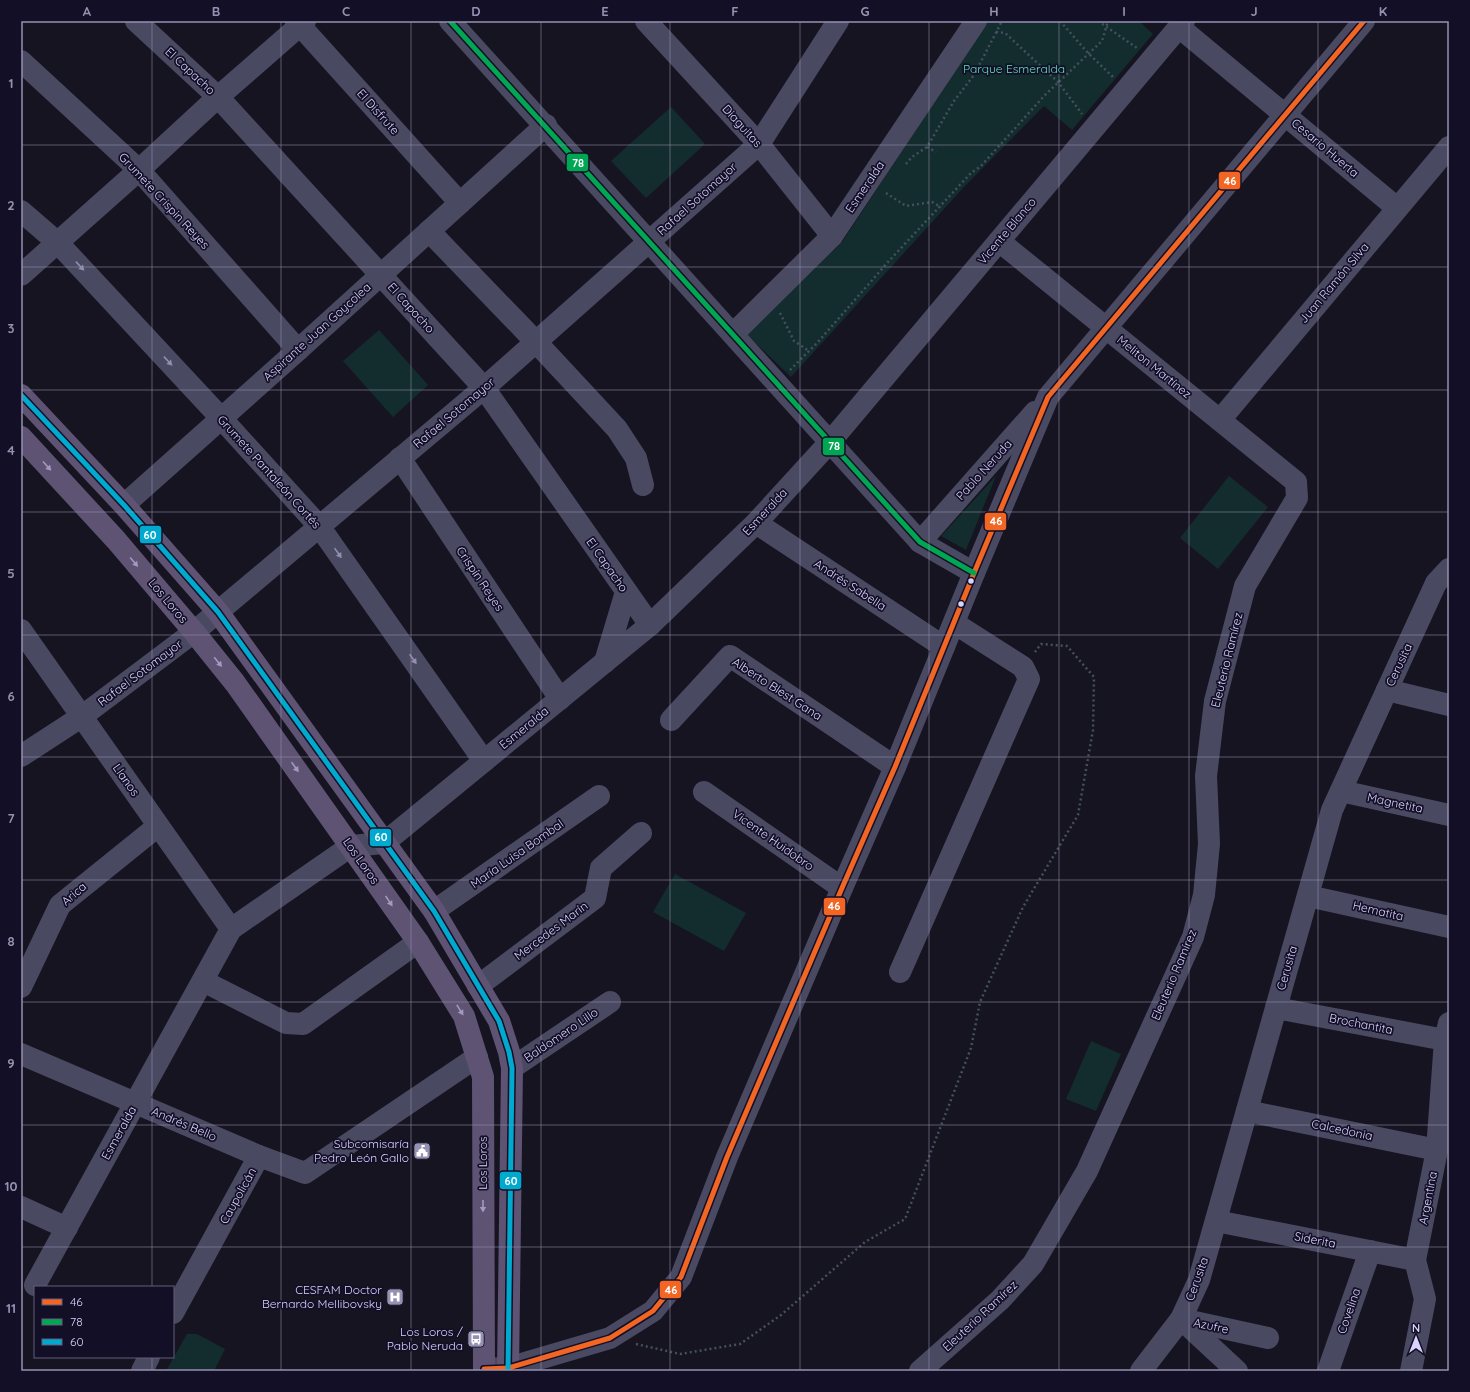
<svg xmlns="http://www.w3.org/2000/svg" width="1470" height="1392" font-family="Quicksand,sans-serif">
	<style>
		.green { fill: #132c2d }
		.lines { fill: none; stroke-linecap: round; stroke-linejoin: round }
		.path { stroke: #44505f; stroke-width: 2.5; stroke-dasharray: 2 3; stroke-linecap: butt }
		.minor { stroke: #4a4962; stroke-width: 22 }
		.major { stroke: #5e5373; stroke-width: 22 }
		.bus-1-casing { stroke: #130f26; stroke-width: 8 }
		.bus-2-casing { stroke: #130f26; stroke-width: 8 }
		.bus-3-casing { stroke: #130f26; stroke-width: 8 }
		.bus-1 { stroke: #f26522; stroke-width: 5 }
		.bus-2 { stroke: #00a651; stroke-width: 5 }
		.bus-3 { stroke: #00a9ce; stroke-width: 5 }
		.oneway { fill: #928eb0 }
		.oneway2 { fill: #a29ac0 }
		.grid { fill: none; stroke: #9591b1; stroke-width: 1; stroke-opacity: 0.55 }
		.bus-dot { fill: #d9d4ff; stroke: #130f26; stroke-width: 1.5 }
		.labels { text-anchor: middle; stroke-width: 3.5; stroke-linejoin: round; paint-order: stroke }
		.park-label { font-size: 12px; fill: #5fe0c0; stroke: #130f26 }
		.street-label { font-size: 12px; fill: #d9d4ff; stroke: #130f26 }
		.poi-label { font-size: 12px; fill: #d9d4ff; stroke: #130f26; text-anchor: end }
		.line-badge { stroke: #130f26; stroke-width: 1.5 }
		.badge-label { font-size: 11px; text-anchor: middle; font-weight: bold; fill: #fff }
		.neatline { fill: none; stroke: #9591b1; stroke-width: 1.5 }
		.grid-label { font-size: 13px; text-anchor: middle; font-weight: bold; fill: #9591b1 }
	</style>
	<rect width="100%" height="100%" fill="#161421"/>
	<g class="green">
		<polygon points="988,21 1139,21 1153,34 1072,130 1044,106 965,186 791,377 747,335 842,242"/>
		<polygon points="671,107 705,144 646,198 611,161"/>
		<polygon points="379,330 428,385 393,417 343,361"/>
		<polygon points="996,476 966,550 941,536"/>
		<polygon points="1229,476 1268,507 1218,569 1180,538"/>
		<polygon points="675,874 746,913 724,951 653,912"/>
		<polygon points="1091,1041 1121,1054 1096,1111 1066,1099"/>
		<polygon points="187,1334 197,1334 225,1349 214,1371 166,1371"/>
	</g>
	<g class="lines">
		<g class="path">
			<polyline points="1060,21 1088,53 1113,77"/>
			<polyline points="1098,21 1137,48"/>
			<polyline points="996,32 1005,33 1058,82 1082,114"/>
			<polyline points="927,147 936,152"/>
			<polyline points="906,164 912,157 927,147 954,101 974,75 1002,21"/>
			<polyline points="886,193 906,206 932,202 941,207"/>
			<polyline points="780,313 794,341 809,351"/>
			<polyline points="790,370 818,342 888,262 971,173 981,166 1045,95 1102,41 1108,21"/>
			<polyline points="636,1344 680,1354 740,1344 781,1315 865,1242 905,1219 971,1048 980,1002 1023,907 1078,815 1093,730 1094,677 1067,646 1041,644 1035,652"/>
		</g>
		<g class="minor">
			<polyline points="136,21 218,97 484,388 650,625"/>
			<polyline points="296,21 460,203"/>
			<polyline points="450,21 920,542 974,573"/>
			<polyline points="646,21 759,144 832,236"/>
			<polyline points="1179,27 1397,208"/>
			<polyline points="21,61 139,170 298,350"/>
			<polyline points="21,211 58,243 221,418 319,526 484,761"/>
			<polyline points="429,231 536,342 617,429 636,458 643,485"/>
			<polyline points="21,275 139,170 218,97 305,21"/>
			<polyline points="733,334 832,236 976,21"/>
			<polyline points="1220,420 1449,147"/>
			<polyline points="400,458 560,699"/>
			<polyline points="124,505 298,350 546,125"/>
			<polyline points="756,523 944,647"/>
			<polyline points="920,542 1035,412"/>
			<polyline points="21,630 231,929"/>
			<polyline points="605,662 626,592"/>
			<polyline points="1387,690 1449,705"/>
			<polyline points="671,720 730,656 895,767"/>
			<polyline points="21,756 81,717 194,632 484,388 759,144 838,21"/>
			<polyline points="1341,791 1449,815"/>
			<polyline points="704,792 842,888"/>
			<polyline points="1308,896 1449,927"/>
			<polyline points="434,911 599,796"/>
			<polyline points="900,972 1029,679 1023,667 954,623"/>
			<polyline points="203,981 286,1023 303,1024 418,942"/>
			<polyline points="478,986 595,898 601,868 641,833"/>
			<polyline points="21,987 60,905 158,826"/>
			<polyline points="1276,1008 1445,1040"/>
			<polyline points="21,1054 259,1156"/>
			<polyline points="512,1068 610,1002"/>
			<polyline points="1247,1111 1437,1150"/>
			<polyline points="21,1207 67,1228"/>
			<polyline points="1216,1221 1415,1260"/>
			<polyline points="35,1285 231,929 351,846 384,843 650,625 756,523 830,442 1184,21"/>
			<polyline points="173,1313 259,1156 305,1173 477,1057"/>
			<polyline points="1181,1319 1268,1338"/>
			<polyline points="1182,1320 1237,1371"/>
			<polyline points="484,1369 508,1368 610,1338 653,1311 681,1277 727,1157 842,888 895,767 974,573 1048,397 1364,21"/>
			<polyline points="142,1371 149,1357"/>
			<polyline points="920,1371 1000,1300 1033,1264 1087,1171 1193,937 1204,895 1209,844 1206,776 1215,701 1245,586 1297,498 1296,482 999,241"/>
			<polyline points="1141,1371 1181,1319 1199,1280 1332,810 1436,583 1449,569"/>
			<polyline points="1328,1371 1370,1251"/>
			<polyline points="1411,1371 1425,1299 1415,1260 1437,1150 1445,1040 1449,1023"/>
		</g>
		<g class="major">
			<polyline points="21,395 124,505 218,612 434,911 499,1021 509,1052 512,1068 508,1371"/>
			<polyline points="21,437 116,540 194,632 235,683 418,942 464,1016 483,1077 484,1371"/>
		</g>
		<defs>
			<polyline id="bus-1" points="484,1369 508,1368 610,1338 653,1311 681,1277 727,1157 842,888 895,767 974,573 1048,397 1364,21"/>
			<polyline id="bus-2" points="450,21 920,542 974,573"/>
			<polyline id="bus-3" points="21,395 124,505 218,612 434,911 499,1021 509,1052 512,1068 508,1371"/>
		</defs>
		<use href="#bus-1" class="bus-1-casing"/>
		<use href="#bus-2" class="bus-2-casing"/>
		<use href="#bus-3" class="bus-3-casing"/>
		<use href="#bus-1" class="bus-1"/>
		<use href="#bus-2" class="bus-2"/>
		<use href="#bus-3" class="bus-3"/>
	</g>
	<defs><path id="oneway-solid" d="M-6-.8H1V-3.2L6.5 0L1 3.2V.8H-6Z"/></defs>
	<g class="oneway">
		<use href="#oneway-solid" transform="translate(80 266) rotate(47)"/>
		<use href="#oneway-solid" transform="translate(168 361) rotate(47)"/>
		<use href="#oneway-solid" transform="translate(338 553) rotate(55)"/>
		<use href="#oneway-solid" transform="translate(413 659) rotate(55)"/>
	</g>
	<g class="oneway2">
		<use href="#oneway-solid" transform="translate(47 466) rotate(48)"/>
		<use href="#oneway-solid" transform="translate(134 562) rotate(50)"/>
		<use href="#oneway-solid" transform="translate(218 662) rotate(51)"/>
		<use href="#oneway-solid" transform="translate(295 767) rotate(55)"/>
		<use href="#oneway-solid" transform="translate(389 901) rotate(56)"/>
		<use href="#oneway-solid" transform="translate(460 1010) rotate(58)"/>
		<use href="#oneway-solid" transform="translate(483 1206) rotate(90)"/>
	</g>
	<path class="grid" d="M152,21V1287M281,21V1371M411,21V1371M541,21V1371M670,21V1371M800,21V1371M929,21V1371M1059,21V1371M1189,21V1371M1318,21V1371M21,145H1449M21,267H1449M21,390H1449M21,512H1449M21,635H1449M21,757H1449M21,880H1449M21,1002H1449M21,1125H1449M21,1247H1449M152,1357V1371"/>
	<defs>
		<symbol id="civic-square" viewBox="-11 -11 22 22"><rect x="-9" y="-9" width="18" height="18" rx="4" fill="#9591b1" stroke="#130f26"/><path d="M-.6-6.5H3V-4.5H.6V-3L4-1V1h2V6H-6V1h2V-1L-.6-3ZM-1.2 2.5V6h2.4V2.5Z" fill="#fff"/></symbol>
		<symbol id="hospital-square" viewBox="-11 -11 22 22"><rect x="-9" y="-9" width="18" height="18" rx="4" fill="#9591b1" stroke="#130f26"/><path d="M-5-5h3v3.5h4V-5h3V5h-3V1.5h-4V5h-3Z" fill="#fff"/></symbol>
		<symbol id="bus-square" viewBox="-11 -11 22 22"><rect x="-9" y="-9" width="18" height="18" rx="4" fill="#9591b1" stroke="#130f26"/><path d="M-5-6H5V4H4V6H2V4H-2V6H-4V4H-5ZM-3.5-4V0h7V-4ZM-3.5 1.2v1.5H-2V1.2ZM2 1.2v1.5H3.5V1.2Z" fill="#fff"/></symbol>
	</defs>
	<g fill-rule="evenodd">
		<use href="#civic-square" x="412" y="1141" width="20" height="20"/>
		<use href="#hospital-square" x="385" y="1287" width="20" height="20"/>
		<use href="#bus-square" x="466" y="1329" width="20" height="20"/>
	</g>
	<g class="bus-dot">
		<circle cx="971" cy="581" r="3.5"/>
		<circle cx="961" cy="604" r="3.5"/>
	</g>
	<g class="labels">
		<g class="park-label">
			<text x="1014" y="73">Parque Esmeralda</text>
		</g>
		<g class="street-label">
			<text transform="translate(190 71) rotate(43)" y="4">El Capacho</text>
			<text transform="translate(378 112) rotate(48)" y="4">El Disfrute</text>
			<text transform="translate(742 126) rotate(48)" y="4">Diaguitas</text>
			<text transform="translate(1325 148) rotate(40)" y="4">Cesario Huerta</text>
			<text transform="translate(865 187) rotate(-56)" y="4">Esmeralda</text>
			<text transform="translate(697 199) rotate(-42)" y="4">Rafael Sotomayor</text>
			<text transform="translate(164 201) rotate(47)" y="4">Grumete Crispin Reyes</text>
			<text transform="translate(1007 231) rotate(-50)" y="4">Vicente Blanco</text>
			<text transform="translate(1334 283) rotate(-50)" y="4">Juan Ramón Silva</text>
			<text transform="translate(411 308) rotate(48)" y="4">El Capacho</text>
			<text transform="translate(317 332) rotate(-42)" y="4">Aspirante Juan Goycolea</text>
			<text transform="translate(1154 367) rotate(39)" y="4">Meliton Martínez</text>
			<text transform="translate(454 413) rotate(-40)" y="4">Rafael Sotomayor</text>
			<text transform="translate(984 470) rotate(-48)" y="4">Pablo Neruda</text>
			<text transform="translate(269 472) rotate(48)" y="4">Grumete Pantaleón Cortés</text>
			<text transform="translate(765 512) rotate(-47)" y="4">Esmeralda</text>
			<text transform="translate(607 565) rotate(55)" y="4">El Capacho</text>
			<text transform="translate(480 579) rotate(56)" y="4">Crispín Reyes</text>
			<text transform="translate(850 585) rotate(33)" y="4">Andrés Sabella</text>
			<text transform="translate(168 601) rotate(50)" y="4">Los Loros</text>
			<text transform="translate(1227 660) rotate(-76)" y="4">Eleuterio Ramírez</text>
			<text transform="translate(1399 665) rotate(-65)" y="4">Cerusita</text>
			<text transform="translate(140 673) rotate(-37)" y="4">Rafael Sotomayor</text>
			<text transform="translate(777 689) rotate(33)" y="4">Alberto Blest Gana</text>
			<text transform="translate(524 728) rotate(-39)" y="4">Esmeralda</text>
			<text transform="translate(126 780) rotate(55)" y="4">Llanos</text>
			<text transform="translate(1395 803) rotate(12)" y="4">Magnetita</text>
			<text transform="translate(773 840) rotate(35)" y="4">Vicente Huidobro</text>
			<text transform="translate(517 854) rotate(-35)" y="4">María Luisa Bombal</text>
			<text transform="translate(361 861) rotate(55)" y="4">Los Loros</text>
			<text transform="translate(74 894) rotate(-41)" y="4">Arica</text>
			<text transform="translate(1378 911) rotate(13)" y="4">Hematita</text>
			<text transform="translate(551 931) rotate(-37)" y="4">Mercedes Marín</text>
			<text transform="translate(1287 968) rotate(-74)" y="4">Cerusita</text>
			<text transform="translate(1174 975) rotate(-67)" y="4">Eleuterio Ramírez</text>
			<text transform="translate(1361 1024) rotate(11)" y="4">Brochantita</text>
			<text transform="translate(561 1035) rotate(-34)" y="4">Baldomero Lillo</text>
			<text transform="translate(184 1124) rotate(23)" y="4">Andrés Bello</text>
			<text transform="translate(1342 1130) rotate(12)" y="4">Calcedonia</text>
			<text transform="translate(119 1133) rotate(-61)" y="4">Esmeralda</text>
			<text transform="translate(483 1163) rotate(-90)" y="4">Los Loros</text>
			<text transform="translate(238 1196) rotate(-61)" y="4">Caupolicán</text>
			<text transform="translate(1428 1198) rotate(-79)" y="4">Argentina</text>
			<text transform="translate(1315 1240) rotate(11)" y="4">Siderita</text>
			<text transform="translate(1197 1279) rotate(-70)" y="4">Cerusita</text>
			<text transform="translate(1349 1311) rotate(-71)" y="4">Covelina</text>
			<text transform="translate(980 1316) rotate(-43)" y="4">Eleuterio Ramírez</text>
			<text transform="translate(1211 1326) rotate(12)" y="4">Azufre</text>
		</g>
		<g class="poi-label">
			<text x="409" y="1148">Subcomisaría<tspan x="409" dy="14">Pedro León Gallo</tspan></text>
			<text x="382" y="1294">CESFAM Doctor<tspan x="382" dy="14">Bernardo Mellibovsky</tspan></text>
			<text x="463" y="1336">Los Loros /<tspan x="463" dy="14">Pablo Neruda</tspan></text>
		</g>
	</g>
	<g class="line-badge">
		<rect x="566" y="153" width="23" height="19" rx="4" fill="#00a651"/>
		<rect x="1218" y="171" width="23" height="19" rx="4" fill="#f26522"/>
		<rect x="822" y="437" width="23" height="19" rx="4" fill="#00a651"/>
		<rect x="984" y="512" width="23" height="19" rx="4" fill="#f26522"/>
		<rect x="139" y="525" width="23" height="19" rx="4" fill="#00a9ce"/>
		<rect x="369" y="828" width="23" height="19" rx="4" fill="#00a9ce"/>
		<rect x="823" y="897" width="23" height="19" rx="4" fill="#f26522"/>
		<rect x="499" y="1171" width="23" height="19" rx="4" fill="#00a9ce"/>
		<rect x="659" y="1280" width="23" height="19" rx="4" fill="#f26522"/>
	</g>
	<g class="badge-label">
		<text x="578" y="167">78</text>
		<text x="1230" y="185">46</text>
		<text x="834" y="450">78</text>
		<text x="996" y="525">46</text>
		<text x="150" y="539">60</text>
		<text x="381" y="841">60</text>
		<text x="834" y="910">46</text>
		<text x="511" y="1185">60</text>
		<text x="671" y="1294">46</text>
	</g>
	<rect width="1470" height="1392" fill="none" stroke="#130f26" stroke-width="44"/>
	<rect x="34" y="1286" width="140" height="72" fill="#130f26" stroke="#625e7d"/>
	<rect x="42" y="1299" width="20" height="6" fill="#f26522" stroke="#625e7d"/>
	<text x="70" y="1306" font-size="12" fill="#d9d4ff">46</text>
	<rect x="42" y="1319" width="20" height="6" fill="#00a651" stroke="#625e7d"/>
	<text x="70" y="1326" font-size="12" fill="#d9d4ff">78</text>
	<rect x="42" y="1339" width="20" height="6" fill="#00a9ce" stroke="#625e7d"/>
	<text x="70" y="1346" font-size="12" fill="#d9d4ff">60</text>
	<g transform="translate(1416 1338)" stroke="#130f26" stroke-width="3" paint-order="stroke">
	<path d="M0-3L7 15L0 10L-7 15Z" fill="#d9d4ff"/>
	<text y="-6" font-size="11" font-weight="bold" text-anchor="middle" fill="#d9d4ff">N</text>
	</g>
	<rect x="22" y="22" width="1426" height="1348" class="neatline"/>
	<g class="grid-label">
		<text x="87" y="16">A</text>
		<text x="216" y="16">B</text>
		<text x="346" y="16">C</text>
		<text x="476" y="16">D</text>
		<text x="605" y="16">E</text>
		<text x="735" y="16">F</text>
		<text x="865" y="16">G</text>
		<text x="994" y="16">H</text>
		<text x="1124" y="16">I</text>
		<text x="1254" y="16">J</text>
		<text x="1383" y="16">K</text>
		<text x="11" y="88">1</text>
		<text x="11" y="210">2</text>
		<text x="11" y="333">3</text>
		<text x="11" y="455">4</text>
		<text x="11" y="578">5</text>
		<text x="11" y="701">6</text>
		<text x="11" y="823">7</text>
		<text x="11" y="946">8</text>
		<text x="11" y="1068">9</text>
		<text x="11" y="1191">10</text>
		<text x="11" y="1313">11</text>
	</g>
</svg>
